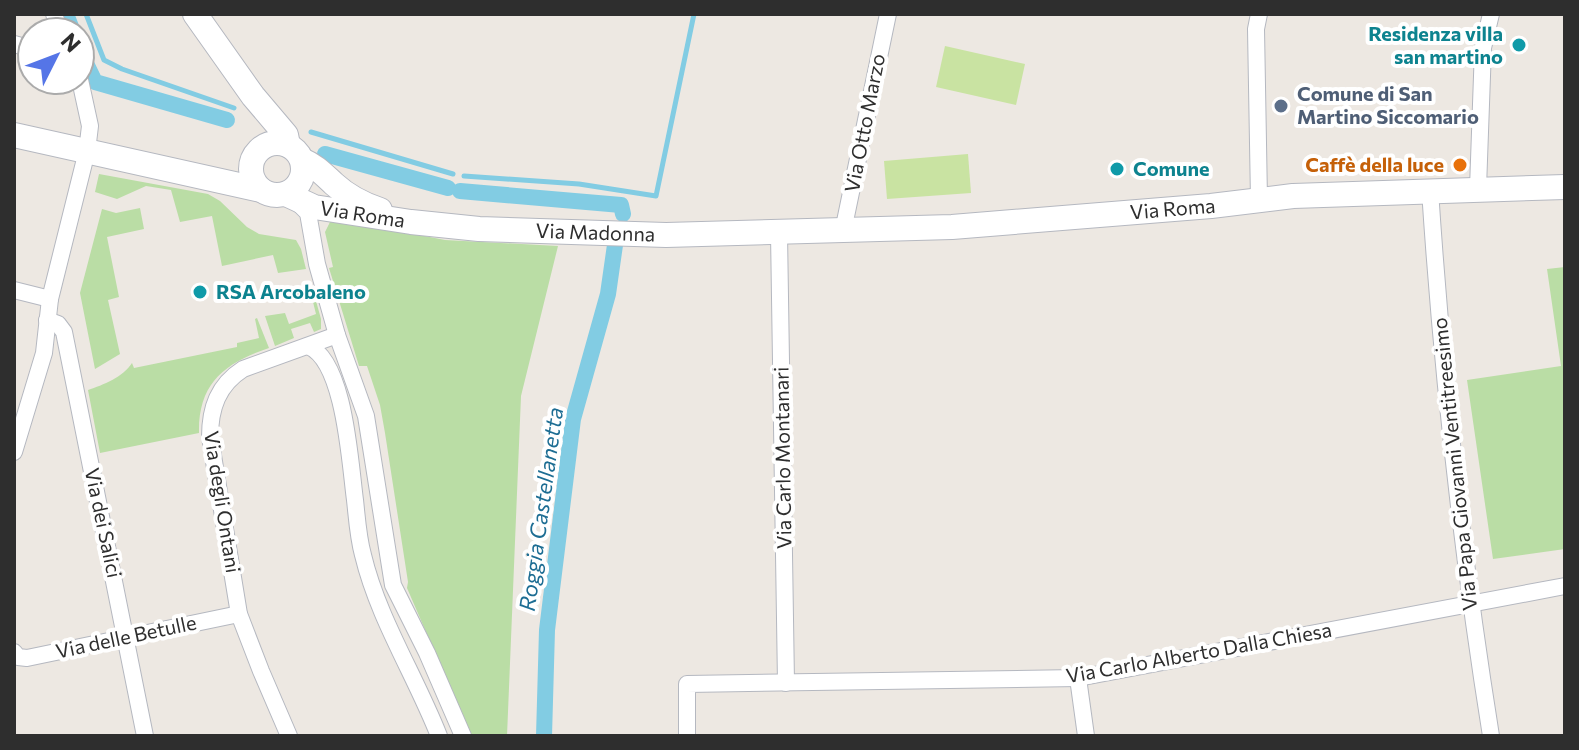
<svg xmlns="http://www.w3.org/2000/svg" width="1579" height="750" font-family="Commissioner,sans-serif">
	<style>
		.green { fill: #badda5 }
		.pitch { fill: #c9e3a2 }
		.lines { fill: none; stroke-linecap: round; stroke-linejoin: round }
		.stream { stroke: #82cce3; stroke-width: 5 }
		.canal { stroke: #82cce3; stroke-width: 16 }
		.street-casing { stroke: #b5b8c0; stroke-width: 18 }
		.secondary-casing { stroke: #b5b8c0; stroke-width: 26 }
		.street { stroke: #fff; stroke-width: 16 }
		.secondary { stroke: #fff; stroke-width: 24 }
		.culture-dot { fill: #0f9aa8; stroke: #fff; stroke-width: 3 }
		.service-dot { fill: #5c6f8a; stroke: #fff; stroke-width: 3 }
		.food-dot { fill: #e8710a; stroke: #fff; stroke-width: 3 }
		.labels { text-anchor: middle; stroke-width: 8; stroke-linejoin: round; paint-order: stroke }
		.culture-label { font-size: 20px; font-weight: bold; fill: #0d838f; stroke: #fff; text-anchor: start }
		.service-label { font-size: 20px; font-weight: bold; fill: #4e5e75; stroke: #fff; text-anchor: start }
		.street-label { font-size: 20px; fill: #2e2e2e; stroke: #fff }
		.food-label { font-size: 20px; font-weight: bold; fill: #c56008; stroke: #fff; text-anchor: end }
		.water-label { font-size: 22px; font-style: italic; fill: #1d6d93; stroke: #fff }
	</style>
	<rect width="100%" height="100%" fill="#ede8e2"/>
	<g class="green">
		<polygon points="99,174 208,194 220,201 247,227 259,234 296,240 301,249 306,269 278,273 273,255 222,266 212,216 180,222 171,190 146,186 117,199 95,192"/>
		<polygon points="140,208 144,229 107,237 119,297 108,300 120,354 95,369 80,293 102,209 116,213"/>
		<polygon points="338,219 445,240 558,246 521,396 507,736 471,736 407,588 408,582 385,433 380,405 367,366 359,366 329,268 333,267 325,232 330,222"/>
		<polygon points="1565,267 1565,549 1493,559 1467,380 1561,366 1547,269"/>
		<polygon points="316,301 321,319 321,329 314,332 310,323 291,329 294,338 275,346 265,316 285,313 289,324 316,314 313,302"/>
		<path d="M257,318L269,348C225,363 198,383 199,433L100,453L88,390C103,385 123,377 132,363L134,368L237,347V343L259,338L255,319Z"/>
	</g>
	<g class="pitch">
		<polygon points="945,46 1025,64 1016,105 936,87"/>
		<polygon points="968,154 971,193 887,199 884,161"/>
	</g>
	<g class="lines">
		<g class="stream">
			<polyline points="86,14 104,60 122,69 234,108"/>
			<polyline points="311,132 453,174"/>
			<polyline points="464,176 579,184 656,196 694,14"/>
		</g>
		<g class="canal">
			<polyline points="66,14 73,32"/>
			<polyline points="80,51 95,82 227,120"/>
			<polyline points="325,154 448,188"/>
			<polyline points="460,191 621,205 623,214"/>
			<polyline points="544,736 547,630 573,419 608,294 615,245"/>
		</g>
		<defs>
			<g id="street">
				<polyline points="54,14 60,32"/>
				<polyline points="1259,14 1256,29 1259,200"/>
				<polyline points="14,44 32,49"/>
				<polyline points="1478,188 1483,48 1491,14"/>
				<path d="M1430,190C1442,373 1462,555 1491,736"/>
				<polyline points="297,202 308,213 317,264 337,335 366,416 393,585 427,653 463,736"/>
				<polyline points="843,231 888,14"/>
				<polyline points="779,233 786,683"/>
				<polyline points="14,290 50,299"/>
				<polyline points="47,320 58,324 64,332 145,736"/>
				<path d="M308,346C345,361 350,464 355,500C357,518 358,537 363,555C378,618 415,675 439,736"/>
				<polyline points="14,452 44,353 50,299 87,151 90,126 80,80"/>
				<polyline points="14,652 18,657 27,658 239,614"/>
				<polyline points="1078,678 1086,736"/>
				<path d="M289,736L261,671L239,614L210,437C210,408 218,385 243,369L337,335"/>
				<polyline points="687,736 687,684 1078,678 1565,586"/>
			</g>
			<g id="secondary">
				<polyline points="195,14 253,96 286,135 288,145"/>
				<polyline points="14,135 261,190"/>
				<circle cx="277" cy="169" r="26"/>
				<path d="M302,160C316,166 323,174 334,184C347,196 362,204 380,210"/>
				<path id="s1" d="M286,194L314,207L411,222L479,229L666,235L952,227L1211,206L1293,196L1565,187"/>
			</g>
		</defs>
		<use href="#street" class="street-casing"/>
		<use href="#secondary" class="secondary-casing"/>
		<use href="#street" class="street"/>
		<use href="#secondary" class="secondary"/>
	</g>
	<g class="culture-dot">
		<circle cx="1519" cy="45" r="8"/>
		<circle cx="1117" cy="169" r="8"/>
		<circle cx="200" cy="292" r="8"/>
	</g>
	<circle class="service-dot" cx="1281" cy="106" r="8"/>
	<circle class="food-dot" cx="1460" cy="165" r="8"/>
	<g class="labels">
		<g class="culture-label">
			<text x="1503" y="41" text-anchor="end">Residenza villa<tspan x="1503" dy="23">san martino</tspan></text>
			<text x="1133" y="176">Comune</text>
			<text x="216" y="299">RSA Arcobaleno</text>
		</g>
		<g class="service-label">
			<text x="1297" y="101">Comune di San<tspan x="1297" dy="23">Martino Siccomario</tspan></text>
		</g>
		<g class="street-label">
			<text transform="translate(865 123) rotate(-79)" y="7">Via Otto Marzo</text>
			<text dy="7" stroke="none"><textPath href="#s1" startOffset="892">Via Roma</textPath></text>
			<text dy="7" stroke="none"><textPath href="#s1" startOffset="80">Via Roma</textPath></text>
			<text dy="7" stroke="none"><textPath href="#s1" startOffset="314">Via Madonna</textPath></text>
			<text transform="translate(783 458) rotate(-91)" y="7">Via Carlo Montanari</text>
			<text transform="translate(1455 464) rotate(-96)" y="7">Via Papa Giovanni Ventitreesimo</text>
			<text transform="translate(222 502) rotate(81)" y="7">Via degli Ontani</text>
			<text transform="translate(103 523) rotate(78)" y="7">Via dei Salici</text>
			<text transform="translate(126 637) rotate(-12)" y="7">Via delle Betulle</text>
			<text transform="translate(1199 653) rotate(-10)" y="7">Via Carlo Alberto Dalla Chiesa</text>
		</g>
		<g class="food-label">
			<text x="1444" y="172">Caffè della luce</text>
		</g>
		<g class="water-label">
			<text transform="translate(541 509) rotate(-82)" y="8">Roggia Castellanetta</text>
		</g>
	</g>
	<rect width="1579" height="750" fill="none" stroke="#2e2e2e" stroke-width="32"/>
	<g transform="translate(56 56) rotate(48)"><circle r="38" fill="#ffffff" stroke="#ababab" stroke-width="2"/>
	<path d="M0-6L14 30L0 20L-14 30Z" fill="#5575e7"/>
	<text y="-12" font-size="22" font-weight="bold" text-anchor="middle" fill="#2e2e2e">N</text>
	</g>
</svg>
